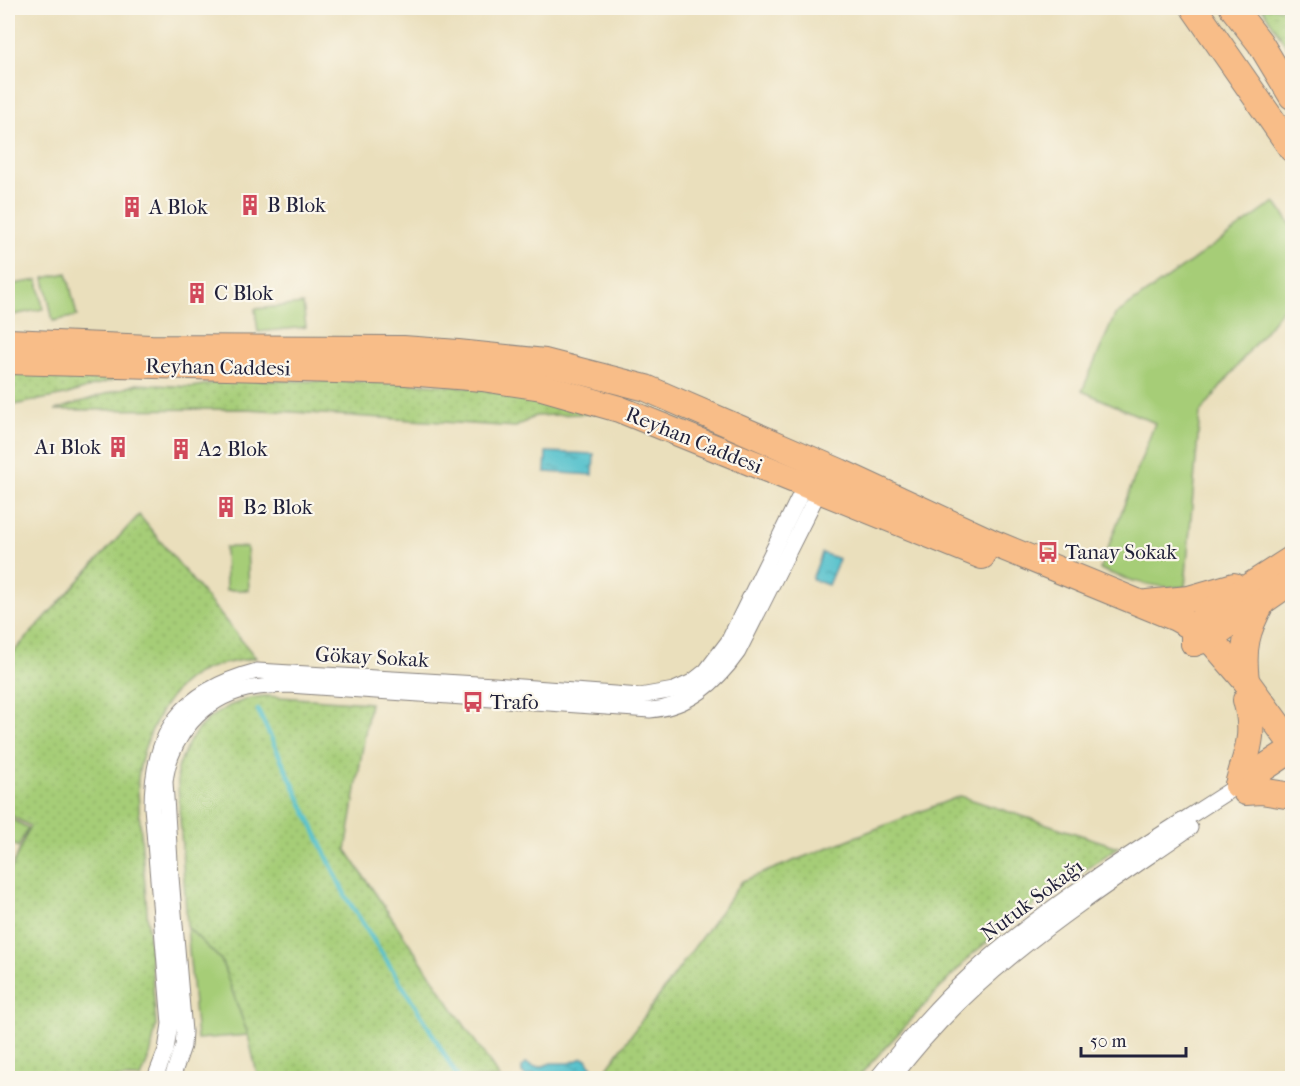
<svg xmlns="http://www.w3.org/2000/svg" width="1300" height="1086" font-family="'IM FELL French Canon',serif">
	<style>
		.grass { fill: url(#grass-dots); stroke: #647859; stroke-width: 1.5 }
		.park { fill: #a6cd77; stroke: #647859; stroke-width: 1.5 }
		.water { fill: url(#water-ripples); stroke: #3b7284; stroke-width: 1.5 }
		.lines { fill: none; stroke-linecap: round; stroke-linejoin: round }
		.stream { stroke: #54c1cc; stroke-width: 4.5 }
		.street-casing { stroke: #86807c; stroke-width: 17 }
		.primary-casing { stroke: #86807c; stroke-width: 28 }
		.street { stroke: #fff; stroke-width: 15 }
		.primary { stroke: #f8bd88; stroke-width: 26 }
		.labels { text-anchor: middle; stroke-width: 4.5; stroke-linejoin: round; paint-order: stroke }
		.poi-label { font-size: 21px; fill: #22223b; stroke: #fbf7ec; text-anchor: start }
		.street-label { font-size: 21px; fill: #22223b; stroke: #fbf7ec }
	</style>
	<defs>
		<pattern id="grass-dots" width="8" height="8" patternUnits="userSpaceOnUse" patternTransform="scale(1.5)"><rect width="8" height="8" fill="#a6cd77"/><path d="M2 2h.1M6 6h.1" fill="none" stroke="#8fb068" stroke-width="1.8" stroke-linecap="round"/></pattern>
		<pattern id="water-ripples" width="26" height="14" patternUnits="userSpaceOnUse" patternTransform="scale(1.5)"><rect width="26" height="14" fill="#54c1cc"/><path d="M2 4q2-2 4 0t4 0M15 11q2-2 4 0t4 0" fill="none" stroke="#459ca7"/></pattern>
	</defs>
	<rect width="100%" height="100%" fill="#fbf7ec"/>
	<filter id="ink" filterUnits="userSpaceOnUse"><feTurbulence type="fractalNoise" baseFrequency=".0167" numOctaves="2"/><feDisplacementMap in="SourceGraphic" scale="12" xChannelSelector="R" yChannelSelector="G"/><feConvolveMatrix kernelMatrix="1 2 1 2 8 2 1 2 1" color-interpolation-filters="sRGB"/></filter>
	<filter id="wash" filterUnits="userSpaceOnUse"><feTurbulence type="fractalNoise" baseFrequency=".008" numOctaves="4" result="noise"/><feDisplacementMap in="SourceGraphic" scale="24" xChannelSelector="R" yChannelSelector="G"/><feGaussianBlur stdDeviation="1.35" result="paint"/><feColorMatrix in="noise" values="0 0 0 0 0 0 0 0 0 0 0 0 0 0 0 0 0 1.4 0 .05"/><feComposite in="paint" operator="in"/></filter>
	<g filter="url(#wash)">
		<rect width="100%" height="100%" fill="#eadfbc"/>
		<g class="grass">
			<polygon points="1262,8 1292,8 1292,55"/>
			<polygon points="8,372 128,375 65,395 8,406"/>
			<path d="M237,379C309,383 381,379 452,386C473,387 495,392 516,395C544,400 573,404 601,413L535,416L516,427L248,409L55,410L137,384L192,387Z"/>
			<path d="M139,515L256,658C237,661 215,664 198,673C166,689 142,743 138,778C137,788 139,799 139,810L156,1025L151,1052L141,1078H8V876L30,826L8,814V658Z"/>
			<polygon points="265,696 370,703 346,850 500,1078 258,1078 248,1035 221,960 187,927 177,769 189,742 198,729 209,718 229,706 250,698"/>
			<polygon points="960,796 1118,847 1040,901 971,955 857,1078 600,1078 742,881"/>
		</g>
		<g class="park">
			<path d="M1275,202L1292,226V297L1200,413L1185,587C1154,588 1128,581 1100,569L1155,423L1082,391L1115,315Z"/>
			<polygon points="67,273 77,316 53,321 44,278"/>
			<polygon points="38,280 43,309 8,316 8,285"/>
			<polygon points="303,304 306,327 258,332 255,309"/>
			<polygon points="225,547 247,547 249,590 226,590"/>
			<polygon points="8,817 28,828 18,847 8,841"/>
			<polygon points="187,927 221,960 248,1035 197,1039"/>
		</g>
		<g class="water">
			<polygon points="546,452 594,454 593,475 545,472"/>
			<polygon points="822,553 839,559 828,585 812,579"/>
			<polygon points="582,1058 587,1059 592,1068 584,1078 536,1078 534,1074 526,1077 522,1073 522,1067 526,1063 535,1067 541,1067 551,1063 570,1063"/>
		</g>
		<g class="lines">
			<polyline class="stream" points="258,710 346,897 425,1021 458,1078"/>
		</g>
	</g>
	<g filter="url(#ink)">
		<g class="lines">
			<defs>
				<g id="street">
					<path d="M155,1078L166,1050L170,1024L152,807C152,730 182,691 257,671L494,685L614,694L640,696L674,690L692,682L706,671L728,642L808,479"/>
					<path d="M172,1078L183,1046L184,1032L171,877L165,782C170,737 202,699 247,689C261,686 275,686 289,685L650,710C689,707 716,683 738,652L823,483"/>
					<path d="M877,1078C906,1043 934,1008 968,977C1049,902 1146,845 1238,785"/>
					<path d="M893,1078C971,972 1083,902 1190,828"/>
				</g>
				<g id="primary">
					<polyline points="1194,8 1292,149"/>
					<polyline points="1233,8 1260,43 1292,96"/>
					<polyline points="8,342 151,348 403,349 458,353 545,362 646,388 840,472 993,543 1176,618 1199,631 1215,645 1246,681 1292,744"/>
					<polyline points="8,361 406,372 482,378 542,387 619,409 982,556"/>
					<polyline points="1147,603 1189,599 1234,586"/>
					<polyline points="1194,643 1194,628 1211,611 1292,559"/>
					<polyline points="1194,643 1209,638 1292,581"/>
					<path d="M1246,681C1242,648 1246,631 1262,602"/>
					<path d="M1238,785C1247,750 1256,736 1246,700"/>
					<polyline points="1238,785 1285,754 1292,753"/>
					<polyline points="1246,792 1261,791 1292,796"/>
				</g>
			</defs>
			<use href="#street" class="street-casing"/>
			<use href="#primary" class="primary-casing"/>
			<use href="#street" class="street"/>
			<use href="#primary" class="primary"/>
		</g>
	</g>
	<defs>
		<symbol id="building-bare" viewBox="-9 -9 18 18"><path d="M-4-6H4V6H1V3H-1V6H-4ZM-2.5-4.3h1.7v1.8h-1.7ZM.8-4.3h1.7v1.8H.8ZM-2.5-1h1.7V.8h-1.7ZM.8-1h1.7V.8H.8Z" fill="#d1495b" stroke="#fbf7ec" stroke-width="2.5" paint-order="stroke"/></symbol>
		<symbol id="bus-bare" viewBox="-9 -9 18 18"><path d="M-5-6H5V4H4V6H2V4H-2V6H-4V4H-5ZM-3.5-4V0h7V-4ZM-3.5 1.2v1.5H-2V1.2ZM2 1.2v1.5H3.5V1.2Z" fill="#d1495b" stroke="#fbf7ec" stroke-width="2.5" paint-order="stroke"/></symbol>
	</defs>
	<g fill-rule="evenodd">
		<use href="#building-bare" x="235" y="190" width="30" height="30"/>
		<use href="#building-bare" x="117" y="192" width="30" height="30"/>
		<use href="#building-bare" x="182" y="278" width="30" height="30"/>
		<use href="#building-bare" x="103" y="432" width="30" height="30"/>
		<use href="#building-bare" x="166" y="434" width="30" height="30"/>
		<use href="#building-bare" x="211" y="492" width="30" height="30"/>
		<use href="#bus-bare" x="1033" y="537" width="30" height="30"/>
		<use href="#bus-bare" x="458" y="687" width="30" height="30"/>
	</g>
	<g class="labels">
		<g class="poi-label">
			<text x="267" y="212">B Blok</text>
			<text x="149" y="214">A Blok</text>
			<text x="214" y="300">C Blok</text>
			<text x="101" y="454" text-anchor="end">A1 Blok</text>
			<text x="198" y="456">A2 Blok</text>
			<text x="243" y="514">B2 Blok</text>
			<text x="1065" y="559">Tanay Sokak</text>
			<text x="490" y="709">Trafo</text>
		</g>
		<g class="street-label">
			<text transform="translate(218 367) rotate(1)" y="7">Reyhan Caddesi</text>
			<text transform="translate(694 440) rotate(22)" y="7">Reyhan Caddesi</text>
			<text transform="translate(372 657) rotate(3)" y="7">Gökay Sokak</text>
			<text transform="translate(1032 900) rotate(-37)" y="7">Nutuk Sokağı</text>
		</g>
	</g>
	<rect width="1300" height="1086" fill="none" stroke="#fbf7ec" stroke-width="30"/>
	<path d="M1081 1047v9h105v-9" fill="none" stroke="#22223b" stroke-width="3"/>
	<text x="1090" y="1047" font-size="18" fill="#22223b" stroke="#fbf7ec" stroke-width="4.5" paint-order="stroke">50 m</text>
</svg>
